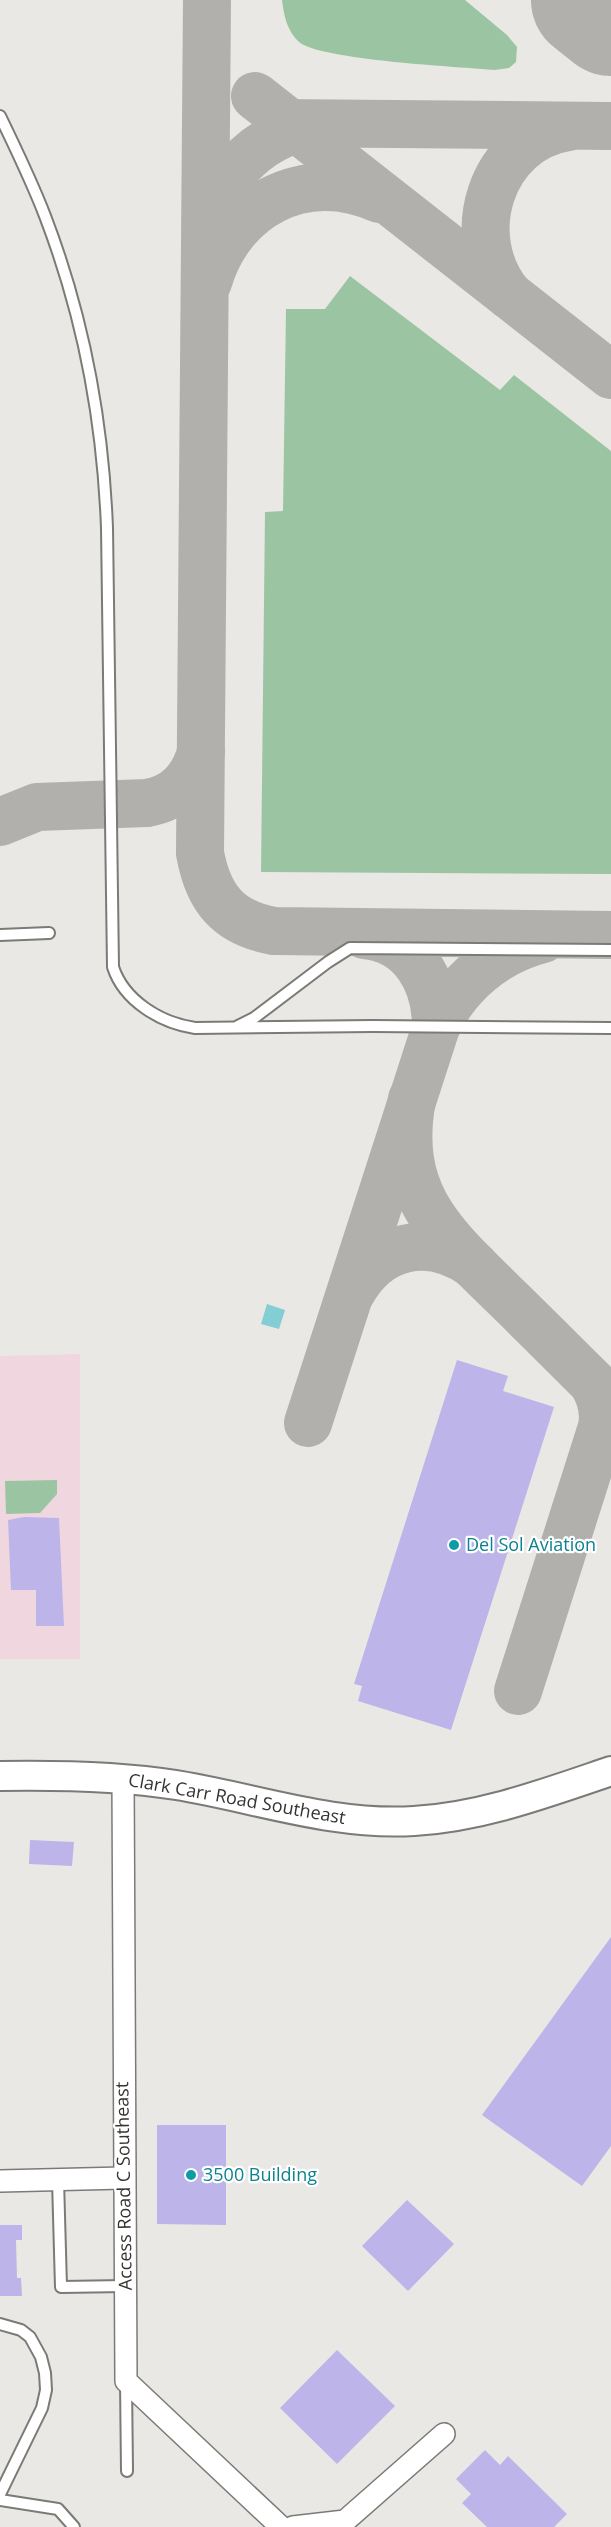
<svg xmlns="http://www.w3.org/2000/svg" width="611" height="2527" font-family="'Open Sans',sans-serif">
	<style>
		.commercial { fill: #f0d7df }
		.green { fill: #9bc5a2 }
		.water { fill: #83ced4 }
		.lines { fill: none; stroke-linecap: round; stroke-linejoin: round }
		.taxiway { stroke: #b2b0ad; stroke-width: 48 }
		.runway { stroke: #b2b0ad; stroke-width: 120 }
		.building { fill: #bdb4e9 }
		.lane-casing { stroke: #7b7a76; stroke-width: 14 }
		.street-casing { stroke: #7b7a76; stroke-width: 24 }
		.secondary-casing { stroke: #7b7a76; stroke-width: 32 }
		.lane { stroke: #fff; stroke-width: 10 }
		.street { stroke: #fff; stroke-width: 21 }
		.secondary { stroke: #fff; stroke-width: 28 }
		.culture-dot { fill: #0f9aa8; stroke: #fff; stroke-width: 2 }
		.labels { text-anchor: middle; stroke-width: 4.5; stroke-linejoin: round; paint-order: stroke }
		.culture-label { font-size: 18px; fill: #0d838f; stroke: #fff; text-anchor: start }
		.street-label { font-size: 18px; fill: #333331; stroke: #fff }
	</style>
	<rect width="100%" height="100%" fill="#eae8e4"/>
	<polygon class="commercial" points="80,1354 80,1659 0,1659 0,1356"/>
	<g class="green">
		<path d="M282,0H465L507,35L517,47L516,62L509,68L495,70C461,67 320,60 299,42C287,31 284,16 282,0Z"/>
		<polygon points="350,276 500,390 514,375 611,451 611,874 261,872 265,512 283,511 286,309 325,309"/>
		<polygon points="57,1480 57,1494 40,1513 6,1514 5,1481"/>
	</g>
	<polygon class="water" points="267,1304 285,1310 279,1329 261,1324"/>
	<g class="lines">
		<g class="taxiway">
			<path d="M207,0L200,853C208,898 228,923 274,931L611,935"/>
			<polyline points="255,96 611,375"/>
			<polyline points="277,123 611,126"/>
			<path d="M208,223C223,170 262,134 316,124"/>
			<path d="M208,282C230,206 304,165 379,199"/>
			<path d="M509,295C461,237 490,139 568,127"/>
			<path d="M0,822L37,807L147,803C176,798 193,780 201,752"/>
			<path d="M364,935C413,939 436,982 436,1027"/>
			<path d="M412,1099C395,1193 440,1232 501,1292C532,1322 562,1352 592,1382C601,1396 605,1410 602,1427L518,1691"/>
			<path d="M351,1293C378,1244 428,1233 474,1265"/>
			<path d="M308,1423L436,1027C458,983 495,951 543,939"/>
		</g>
		<polyline class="runway" points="591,0 611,16"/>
	</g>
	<g class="building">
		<polygon points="457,1360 508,1376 503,1391 554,1407 451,1730 358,1701 362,1686 354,1684"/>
		<polygon points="24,1517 59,1518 64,1626 36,1626 36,1590 11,1590 8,1520"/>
		<polygon points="30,1840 74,1842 72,1866 29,1864"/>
		<polygon points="611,1937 611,2146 582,2186 482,2115"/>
		<polygon points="157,2125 226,2125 226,2225 157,2224"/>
		<polygon points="407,2200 454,2244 408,2291 362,2246"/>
		<polygon points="0,2225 22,2225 22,2240 16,2240 17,2278 21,2278 22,2296 0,2296"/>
		<polygon points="337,2350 395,2406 337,2464 280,2408"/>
		<polygon points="485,2450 500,2465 508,2456 567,2514 554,2527 487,2527 462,2503 471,2494 456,2479"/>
	</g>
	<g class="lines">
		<defs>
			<g id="lane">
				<path d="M0,116C16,149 32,182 45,216C83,315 103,422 107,528L113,967C124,1001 161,1023 195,1028L373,1026L611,1028"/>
				<polyline points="0,935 49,933"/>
				<polyline points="238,1026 254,1018 328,962 350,948 611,950"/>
				<polyline points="58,2180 61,2287 125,2286"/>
				<polyline points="0,2324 21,2330 30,2337 41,2357 45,2373 46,2390 42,2408 0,2494"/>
				<polyline points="126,2382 127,2471"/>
				<polyline points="0,2500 58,2509 74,2527"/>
			</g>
			<g id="street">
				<polyline points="123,1778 126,2381 281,2527"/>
				<polyline points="0,2181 123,2178"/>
				<polyline points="293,2527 345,2521 444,2434"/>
			</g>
			<path id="secondary" d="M0,1776C60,1775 118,1776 176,1785C256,1798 332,1826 414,1821C482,1817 546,1793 611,1771"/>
		</defs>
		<use href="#lane" class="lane-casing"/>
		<use href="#street" class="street-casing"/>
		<use href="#secondary" class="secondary-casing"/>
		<use href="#lane" class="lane"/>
		<use href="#street" class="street"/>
		<use href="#secondary" class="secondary"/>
	</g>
	<g class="culture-dot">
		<circle cx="454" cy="1545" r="6"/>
		<circle cx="191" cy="2175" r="6"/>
	</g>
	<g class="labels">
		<g class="culture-label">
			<text x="466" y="1551">Del Sol Aviation</text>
			<text x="203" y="2181">3500 Building</text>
		</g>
		<g class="street-label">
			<text transform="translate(237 1799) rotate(10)" y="6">Clark Carr Road Southeast</text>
			<text transform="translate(124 2186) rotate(-91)" y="6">Access Road C Southeast</text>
		</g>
	</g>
</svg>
